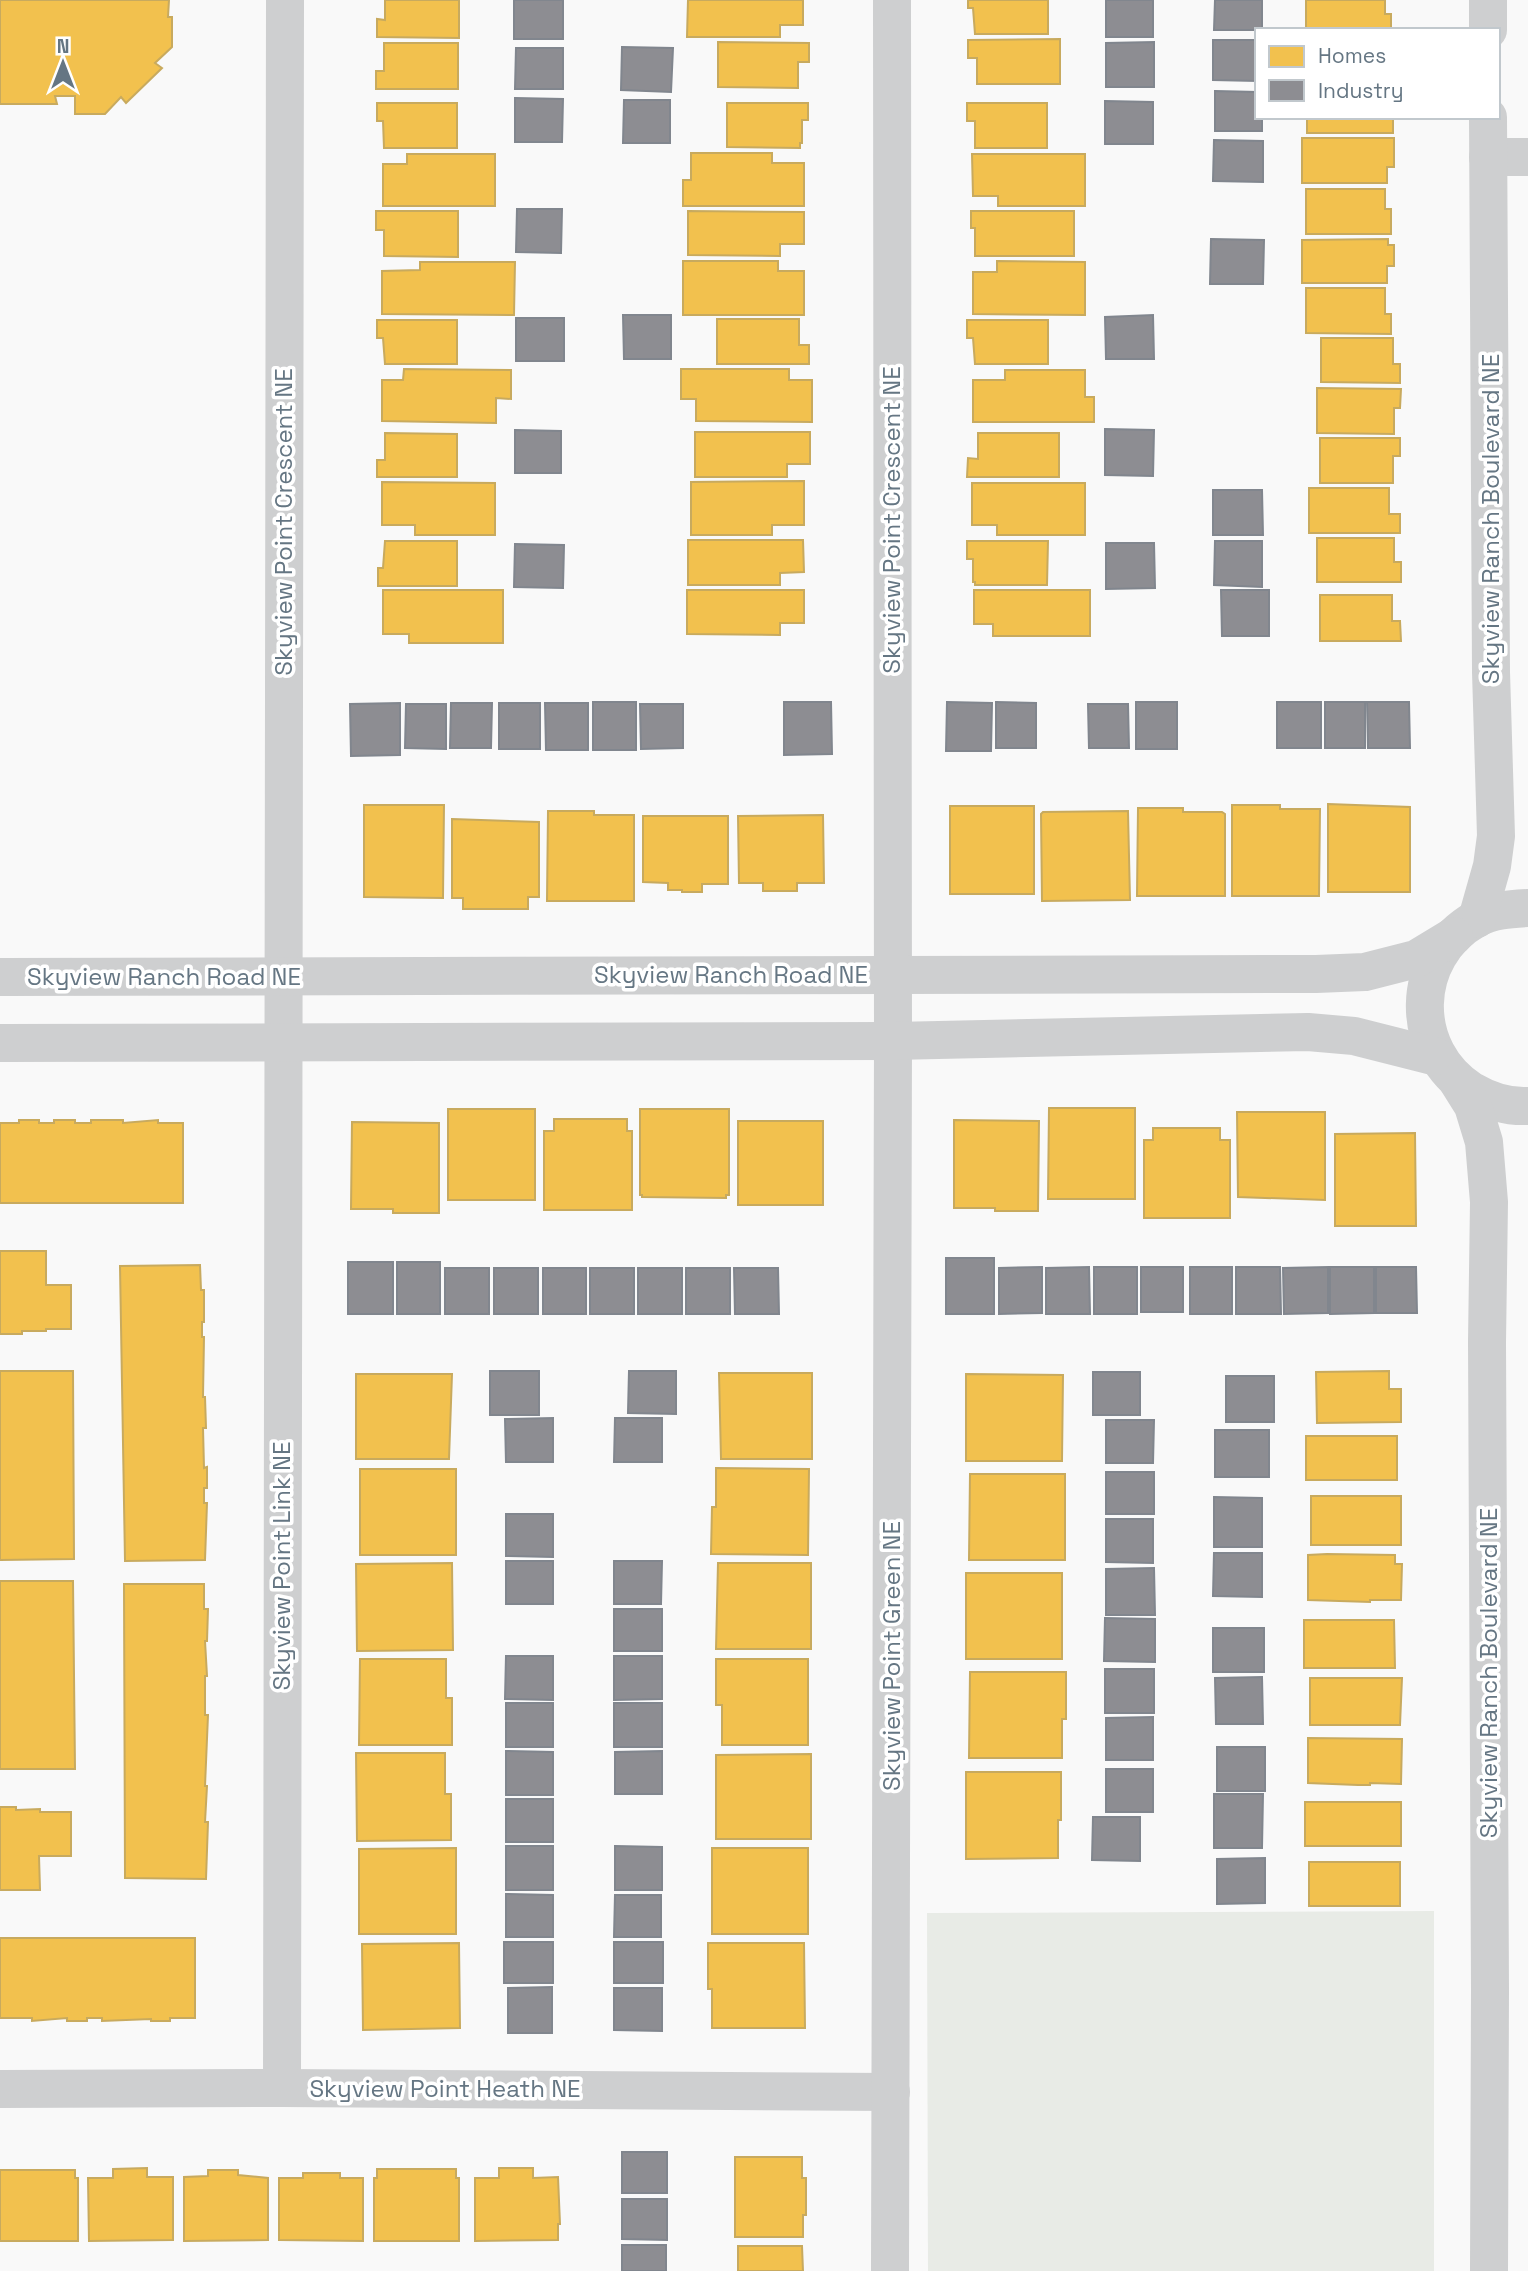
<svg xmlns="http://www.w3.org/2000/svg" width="1528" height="2271" font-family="'Space Grotesk',sans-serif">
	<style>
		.green { fill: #e8ebe6 }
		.homes { fill: #f2c14e; stroke: #c8aa5e; stroke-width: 2 }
		.industry { fill: #8d8d92; stroke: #81868e; stroke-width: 2 }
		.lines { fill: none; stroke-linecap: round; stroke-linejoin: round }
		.minor { stroke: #cecfd0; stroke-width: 38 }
		.tertiary { stroke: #cecfd0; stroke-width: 38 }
		.labels { text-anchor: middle; stroke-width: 7; stroke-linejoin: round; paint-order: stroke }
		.street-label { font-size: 24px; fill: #657683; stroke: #fff }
	</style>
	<rect width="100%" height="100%" fill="#f9f9f9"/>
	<polygon class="green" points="1434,1911 1434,2271 928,2271 927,1913"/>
	<g class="homes">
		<polygon points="0,0 169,0 168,17 172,17 172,47 155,63 162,68 126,103 121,97 105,114 75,114 75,96 55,96 57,104 0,104"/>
		<polygon points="385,0 459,0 459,38 377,37 377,19 385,20"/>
		<polygon points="688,0 803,0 803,25 780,25 780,37 687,37"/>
		<polygon points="968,0 1048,0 1048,34 975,34 973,8 968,8"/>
		<polygon points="1306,0 1385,0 1385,14 1391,14 1391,30 1306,30"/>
		<polygon points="1060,39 1060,84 977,84 977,58 968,58 968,40"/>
		<polygon points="718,42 809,43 809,62 798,62 798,88 718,87"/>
		<polygon points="384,43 458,43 458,89 376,89 376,71 384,71"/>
		<polygon points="377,103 457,103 457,148 384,148 383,121 377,121"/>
		<polygon points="727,103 808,103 808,120 802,120 802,143 800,143 800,148 727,147"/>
		<polygon points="967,103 1047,103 1047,148 975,148 975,121 967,121"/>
		<rect x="1307" y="117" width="86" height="16"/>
		<polygon points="1302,138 1394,138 1394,167 1387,167 1387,183 1302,183"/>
		<polygon points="691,153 772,153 772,163 804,163 804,206 683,206 683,180 691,180"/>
		<polygon points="407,154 495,154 495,206 383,206 383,164 407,164"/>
		<polygon points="972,154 1085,154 1085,206 998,206 998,196 973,196"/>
		<polygon points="1306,189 1385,189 1385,209 1391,209 1391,234 1306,234"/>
		<polygon points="376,211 458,211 458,257 384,256 384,230 376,230"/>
		<polygon points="688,211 804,212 804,244 780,244 780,256 688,255"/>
		<polygon points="971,211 1074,211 1074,256 975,256 975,228 971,228"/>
		<polygon points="1388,239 1388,245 1394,245 1394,266 1387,266 1387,283 1302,283 1302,240"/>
		<polygon points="683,261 778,261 778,271 804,271 804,315 683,315"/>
		<polygon points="997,261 1085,262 1085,315 973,314 973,272 997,272"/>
		<polygon points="420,262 515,262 514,315 382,314 382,271 420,270"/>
		<polygon points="1306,288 1385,288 1385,314 1391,314 1391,334 1306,333"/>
		<polygon points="717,319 799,319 799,345 809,345 809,364 717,364"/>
		<polygon points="377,320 457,320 457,364 385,364 383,338 377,338"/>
		<polygon points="967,320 1048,320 1048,364 975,364 973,338 967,338"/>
		<polygon points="1321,338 1393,338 1393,364 1400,364 1400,383 1321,382"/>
		<polygon points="404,369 511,370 511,399 496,398 496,423 382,421 382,380 403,380"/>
		<polygon points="681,369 789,369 789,380 812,380 812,422 696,421 696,399 681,399"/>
		<polygon points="1005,370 1085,370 1085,397 1094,397 1094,422 973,422 973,380 1005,380"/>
		<polygon points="1317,388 1401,389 1400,408 1394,408 1394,434 1317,433"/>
		<polygon points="695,432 810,432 810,464 787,464 787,477 695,477"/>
		<polygon points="385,433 457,434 457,477 377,477 377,460 385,460"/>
		<polygon points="978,433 1059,433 1059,477 967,477 968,458 978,459"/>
		<polygon points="1320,438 1400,438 1400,456 1393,456 1393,483 1320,483"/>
		<polygon points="804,481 804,525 772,525 772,535 691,535 691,482"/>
		<polygon points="382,482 495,483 495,535 415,535 415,525 382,525"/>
		<polygon points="972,483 1085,483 1085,535 997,535 997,525 972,525"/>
		<polygon points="1309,488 1389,488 1389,514 1400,514 1400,533 1309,533"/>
		<polygon points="1317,538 1394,538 1394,562 1401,562 1401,582 1317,582"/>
		<polygon points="688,540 803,540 804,572 780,573 780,585 688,585"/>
		<polygon points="385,541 457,541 457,586 378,586 378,568 383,568"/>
		<polygon points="967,541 1048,541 1047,585 975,585 975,582 973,582 973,559 967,559"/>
		<polygon points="383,590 503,590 503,643 409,643 409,634 383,634"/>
		<polygon points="687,590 804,590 804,623 780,623 780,635 687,634"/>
		<polygon points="974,590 1090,590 1090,636 993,636 993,624 974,624"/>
		<polygon points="1320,595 1392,595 1392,621 1400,621 1401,641 1320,641"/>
		<polygon points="1328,804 1410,807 1410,892 1328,892"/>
		<polygon points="364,805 444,805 443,898 364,897"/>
		<polygon points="1232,805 1280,805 1280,809 1320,809 1319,896 1232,896"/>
		<rect x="950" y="806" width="84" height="88"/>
		<polygon points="1138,808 1183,808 1183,812 1222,812 1225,814 1225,896 1137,896"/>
		<polygon points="548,811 594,811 594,815 634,815 634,901 547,901"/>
		<polygon points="1128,811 1130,900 1042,901 1041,814 1043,812"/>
		<polygon points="823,815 824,883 797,883 797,891 763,891 763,883 739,883 738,816"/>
		<polygon points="643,816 728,816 728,884 702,884 702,892 682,892 682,890 668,890 668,883 643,882"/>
		<polygon points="452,819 539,822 539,897 528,897 528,909 463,909 463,898 452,898"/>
		<polygon points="1049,1108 1135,1108 1135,1199 1048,1199"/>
		<rect x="448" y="1109" width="87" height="91"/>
		<polygon points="640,1109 729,1109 729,1195 726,1195 726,1198 642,1197 642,1195 640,1195"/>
		<polygon points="1237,1112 1325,1112 1325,1200 1238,1197"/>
		<polygon points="554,1119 627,1119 627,1131 632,1131 632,1210 544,1210 544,1131 554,1131"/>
		<polygon points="19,1120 39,1120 39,1123 54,1123 54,1120 75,1120 75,1123 91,1123 91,1120 123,1120 123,1123 158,1120 158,1123 183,1123 183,1203 0,1203 0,1123 19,1123"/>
		<polygon points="954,1120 1039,1121 1038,1211 995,1211 995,1208 954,1208"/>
		<rect x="738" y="1121" width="85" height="84"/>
		<polygon points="352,1122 439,1123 439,1213 393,1213 393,1209 351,1209"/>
		<polygon points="1153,1128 1220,1128 1220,1140 1230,1140 1230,1218 1144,1218 1144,1140 1153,1140"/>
		<polygon points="1415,1133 1416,1226 1335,1226 1335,1134"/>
		<polygon points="0,1251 46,1251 46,1285 71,1285 71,1329 46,1329 46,1331 22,1331 22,1334 0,1334"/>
		<polygon points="200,1265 201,1290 204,1290 204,1322 202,1322 202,1337 204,1337 203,1397 205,1397 206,1428 203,1428 204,1468 207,1467 207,1488 204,1488 204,1503 207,1503 205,1560 125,1561 120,1266"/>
		<polygon points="0,1371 73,1371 74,1559 0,1560"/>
		<polygon points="1389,1371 1389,1389 1401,1389 1401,1422 1317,1423 1316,1372"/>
		<polygon points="719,1373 812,1373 812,1459 721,1459"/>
		<polygon points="356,1374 452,1374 449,1459 356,1459"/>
		<polygon points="966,1374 1063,1375 1062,1461 966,1461"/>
		<rect x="1306" y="1436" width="91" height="44"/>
		<polygon points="716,1468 809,1469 808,1555 711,1554 712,1507 716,1507"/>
		<rect x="360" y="1469" width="96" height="86"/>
		<polygon points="970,1474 1065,1474 1065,1560 969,1560"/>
		<rect x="1311" y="1496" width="90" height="49"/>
		<polygon points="1327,1554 1395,1555 1395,1564 1402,1564 1401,1600 1370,1600 1370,1602 1308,1600 1308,1555"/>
		<polygon points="452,1563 453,1650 357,1651 356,1564"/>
		<polygon points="718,1563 811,1563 811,1649 716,1649"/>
		<rect x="966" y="1573" width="96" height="86"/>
		<polygon points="0,1581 73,1581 75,1769 0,1769"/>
		<polygon points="124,1584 204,1584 204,1609 208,1609 207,1641 205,1641 207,1676 205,1676 205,1715 208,1715 205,1786 207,1786 205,1822 208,1822 206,1879 125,1878"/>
		<polygon points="1304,1620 1394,1620 1395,1668 1304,1668"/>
		<polygon points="360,1659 446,1659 446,1698 452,1698 452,1745 359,1745"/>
		<polygon points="716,1659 808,1659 808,1745 722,1745 722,1705 716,1705"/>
		<polygon points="970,1672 1066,1672 1066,1719 1062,1719 1062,1758 969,1758"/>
		<polygon points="1310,1678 1402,1678 1400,1725 1310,1725"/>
		<polygon points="1308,1738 1402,1739 1401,1784 1370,1783 1370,1785 1358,1785 1308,1783"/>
		<polygon points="356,1753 445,1753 445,1794 451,1794 451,1840 357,1841"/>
		<polygon points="811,1754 811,1839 716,1839 716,1755"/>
		<polygon points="966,1772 1061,1772 1061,1820 1058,1820 1058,1858 966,1859"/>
		<rect x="1305" y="1802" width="96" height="44"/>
		<polygon points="0,1807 16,1807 16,1810 40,1809 40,1812 71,1812 71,1856 39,1856 40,1890 0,1890"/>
		<polygon points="456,1848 456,1934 359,1934 359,1849"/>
		<rect x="712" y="1848" width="96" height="86"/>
		<rect x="1309" y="1862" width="91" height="44"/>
		<polygon points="0,1938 195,1938 195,2018 170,2018 170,2021 151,2021 151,2019 102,2021 102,2018 87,2018 87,2021 67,2021 67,2018 32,2021 32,2018 0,2018"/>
		<polygon points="459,1943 460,2028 363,2030 362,1944"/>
		<polygon points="708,1943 804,1943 805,2028 712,2028 712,1989 708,1989"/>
		<polygon points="735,2157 802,2157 802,2178 806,2178 806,2215 803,2215 803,2237 735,2237"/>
		<polygon points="147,2168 147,2177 173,2177 173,2240 89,2241 88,2178 113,2178 113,2169"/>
		<polygon points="499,2168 533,2168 533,2178 558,2177 560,2224 558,2224 558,2240 475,2241 475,2178 499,2178"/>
		<polygon points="377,2169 456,2169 456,2178 459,2178 459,2241 374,2241 374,2178 377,2178"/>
		<polygon points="0,2170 75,2170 75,2178 78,2178 78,2241 0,2241"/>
		<polygon points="208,2170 238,2170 238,2175 268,2178 268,2240 184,2241 184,2177 208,2176"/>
		<polygon points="303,2173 340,2173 340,2178 363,2178 363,2241 279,2240 279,2178 303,2178"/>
		<polygon points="738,2246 802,2246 803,2271 738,2271"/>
	</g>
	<g class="industry">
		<rect x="514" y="0" width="49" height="39"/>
		<rect x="1106" y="0" width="47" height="37"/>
		<polygon points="1215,0 1262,0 1262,30 1214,30"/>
		<polygon points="1213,40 1257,40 1257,81 1213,80"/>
		<polygon points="1154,42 1154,87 1106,87 1106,43"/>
		<polygon points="622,47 673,48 671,92 621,90"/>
		<polygon points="516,48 563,48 563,89 515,89"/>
		<polygon points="1215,91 1257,92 1257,117 1262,117 1262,131 1215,131"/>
		<polygon points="515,98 563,99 562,142 515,142"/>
		<polygon points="624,100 670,100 670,143 623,143"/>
		<polygon points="1105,101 1153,102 1153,144 1105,144"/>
		<polygon points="1214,140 1263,141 1263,182 1213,181"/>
		<polygon points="517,209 562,209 561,253 516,252"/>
		<polygon points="1211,239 1264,240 1263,284 1210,284"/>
		<polygon points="623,315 671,315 671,359 624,359"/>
		<polygon points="1153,315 1154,359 1106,359 1105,317"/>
		<rect x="516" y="318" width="48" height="43"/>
		<polygon points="1105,429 1154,430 1153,476 1105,475"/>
		<polygon points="515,430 561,431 561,473 515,473"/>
		<polygon points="1213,490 1262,490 1263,535 1213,535"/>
		<polygon points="1215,541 1262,541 1262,587 1214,585"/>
		<polygon points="1106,543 1154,543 1155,588 1106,589"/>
		<polygon points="515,544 564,545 563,588 514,587"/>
		<polygon points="1221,590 1269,590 1269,636 1222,636"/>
		<rect x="593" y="702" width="43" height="48"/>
		<polygon points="784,702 831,702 832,754 784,755"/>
		<polygon points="947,702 992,703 991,751 946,751"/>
		<polygon points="996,702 1036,703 1036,748 996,748"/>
		<rect x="1136" y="702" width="41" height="47"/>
		<rect x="1277" y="702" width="44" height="46"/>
		<rect x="1325" y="702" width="40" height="46"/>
		<polygon points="1367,702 1409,702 1410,748 1368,748"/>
		<polygon points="400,703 400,755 351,756 350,704"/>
		<polygon points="451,703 492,703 491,748 450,748"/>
		<rect x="499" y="703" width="41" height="46"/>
		<polygon points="545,703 588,703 588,750 546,750"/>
		<polygon points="406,704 446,704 446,749 405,748"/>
		<polygon points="640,704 683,704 683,748 641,749"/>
		<polygon points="1088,704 1128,704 1129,748 1089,748"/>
		<rect x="946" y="1258" width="48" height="56"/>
		<rect x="348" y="1262" width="45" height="52"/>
		<rect x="397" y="1262" width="43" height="52"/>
		<polygon points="1042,1267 1042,1313 999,1314 999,1268"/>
		<polygon points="1089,1267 1090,1314 1046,1314 1046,1268"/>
		<rect x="1094" y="1267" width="43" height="47"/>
		<rect x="1141" y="1267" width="42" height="45"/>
		<rect x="1190" y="1267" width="42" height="47"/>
		<polygon points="1236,1267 1280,1267 1281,1314 1236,1314"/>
		<polygon points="1328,1267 1328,1313 1284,1314 1283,1268"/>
		<polygon points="1330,1267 1374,1267 1374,1313 1330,1314"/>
		<polygon points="1376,1267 1416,1267 1417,1313 1376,1313"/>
		<rect x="445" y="1268" width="44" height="46"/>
		<rect x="494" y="1268" width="44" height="46"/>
		<rect x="543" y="1268" width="43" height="46"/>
		<rect x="590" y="1268" width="44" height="46"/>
		<rect x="638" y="1268" width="44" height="46"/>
		<rect x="686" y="1268" width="44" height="46"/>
		<polygon points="734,1268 778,1268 779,1314 735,1314"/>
		<rect x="490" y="1371" width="49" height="44"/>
		<polygon points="629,1371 676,1371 676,1414 628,1413"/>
		<rect x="1093" y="1372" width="47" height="43"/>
		<rect x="1226" y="1376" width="48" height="46"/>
		<polygon points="553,1418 553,1462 506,1462 505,1419"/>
		<polygon points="615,1418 662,1418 662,1462 614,1462"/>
		<polygon points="1106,1420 1154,1420 1153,1463 1106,1463"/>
		<rect x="1215" y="1430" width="54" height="47"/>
		<rect x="1106" y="1472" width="48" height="42"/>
		<polygon points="1214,1497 1262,1498 1262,1547 1214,1547"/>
		<polygon points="506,1514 553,1514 553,1557 506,1556"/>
		<polygon points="1106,1519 1153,1519 1153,1563 1106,1562"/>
		<polygon points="1214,1553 1262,1553 1262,1597 1213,1596"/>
		<rect x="506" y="1561" width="47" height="43"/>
		<polygon points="614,1561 662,1561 661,1604 614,1604"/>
		<polygon points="1154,1568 1155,1615 1106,1615 1106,1569"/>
		<rect x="614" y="1609" width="48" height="42"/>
		<polygon points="1105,1618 1155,1619 1155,1662 1104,1661"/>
		<rect x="1213" y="1628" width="51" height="44"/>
		<polygon points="506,1656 553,1656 553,1700 505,1699"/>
		<polygon points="614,1656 662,1656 662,1699 614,1700"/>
		<rect x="1105" y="1669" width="49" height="44"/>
		<polygon points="1262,1677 1263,1724 1216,1724 1215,1678"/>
		<rect x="506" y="1703" width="47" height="44"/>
		<rect x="614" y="1703" width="48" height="44"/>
		<polygon points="1153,1717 1153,1760 1106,1760 1106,1718"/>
		<rect x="1217" y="1747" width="48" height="44"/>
		<polygon points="506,1751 553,1752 553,1795 506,1795"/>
		<polygon points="662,1751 662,1794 615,1794 615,1752"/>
		<rect x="1106" y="1769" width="47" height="43"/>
		<polygon points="1214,1794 1263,1794 1262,1848 1214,1848"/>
		<rect x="506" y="1799" width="47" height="43"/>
		<polygon points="1093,1817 1140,1817 1140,1861 1092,1860"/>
		<rect x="506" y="1846" width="47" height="44"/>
		<polygon points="615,1846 662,1847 662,1890 615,1890"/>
		<polygon points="1265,1858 1265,1903 1217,1904 1217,1859"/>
		<polygon points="506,1894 553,1895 553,1937 506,1937"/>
		<polygon points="615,1895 661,1895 661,1937 614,1937"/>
		<rect x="504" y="1942" width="49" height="41"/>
		<rect x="614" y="1942" width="49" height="41"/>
		<polygon points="552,1987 552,2033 508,2033 508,1988"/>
		<polygon points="614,1988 662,1988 662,2031 614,2030"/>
		<rect x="622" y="2152" width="45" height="41"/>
		<polygon points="622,2199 667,2199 667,2240 622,2239"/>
		<rect x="622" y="2245" width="44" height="26"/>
	</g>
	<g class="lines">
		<g class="minor">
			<polyline points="1488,157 1528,157"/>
			<polyline points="282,2088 285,0"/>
			<polyline points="0,2089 282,2088 891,2092"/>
			<polyline points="890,2271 893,1041 892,0"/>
		</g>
		<g class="tertiary">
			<polyline points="1488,0 1488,30"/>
			<path d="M1528,908C1510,909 1492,910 1476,919C1409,957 1408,1051 1472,1091C1489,1101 1508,1107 1528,1106"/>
			<polyline points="1477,919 1492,866 1496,836 1491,672 1488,117"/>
			<polyline points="0,977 1316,974 1365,972 1416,959 1454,936"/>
			<polyline points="0,1043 893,1041 1308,1032 1354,1036 1437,1057"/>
			<polyline points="1458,1082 1473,1106 1484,1142 1489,1202 1487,1342 1490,1989 1489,2271"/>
		</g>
	</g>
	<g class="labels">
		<g class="street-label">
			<text transform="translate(1491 519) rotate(-90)" y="8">Skyview Ranch Boulevard NE</text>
			<text transform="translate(892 520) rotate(-90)" y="8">Skyview Point Crescent NE</text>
			<text transform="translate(284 522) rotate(-90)" y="8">Skyview Point Crescent NE</text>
			<text x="731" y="983">Skyview Ranch Road NE</text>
			<text x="164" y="985">Skyview Ranch Road NE</text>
			<text transform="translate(282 1566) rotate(-90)" y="8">Skyview Point Link NE</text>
			<text transform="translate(892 1656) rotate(-90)" y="8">Skyview Point Green NE</text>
			<text transform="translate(1489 1673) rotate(-90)" y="8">Skyview Ranch Boulevard NE</text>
			<text x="445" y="2097">Skyview Point Heath NE</text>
		</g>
	</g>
	<rect x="1255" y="28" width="245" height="91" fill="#ffffff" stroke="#c1c8cd" stroke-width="2"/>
	<rect x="1269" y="46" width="35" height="21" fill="#f2c14e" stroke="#c1c8cd" stroke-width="2"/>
	<text x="1318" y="63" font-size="21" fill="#657683">Homes</text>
	<rect x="1269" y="80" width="35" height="21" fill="#8d8d92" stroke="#c1c8cd" stroke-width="2"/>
	<text x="1318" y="98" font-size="21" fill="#657683">Industry</text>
	<g transform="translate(63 63)" stroke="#ffffff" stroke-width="5" paint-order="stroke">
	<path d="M0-5L12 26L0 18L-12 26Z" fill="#657683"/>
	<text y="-10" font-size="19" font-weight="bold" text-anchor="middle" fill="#657683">N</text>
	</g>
</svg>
